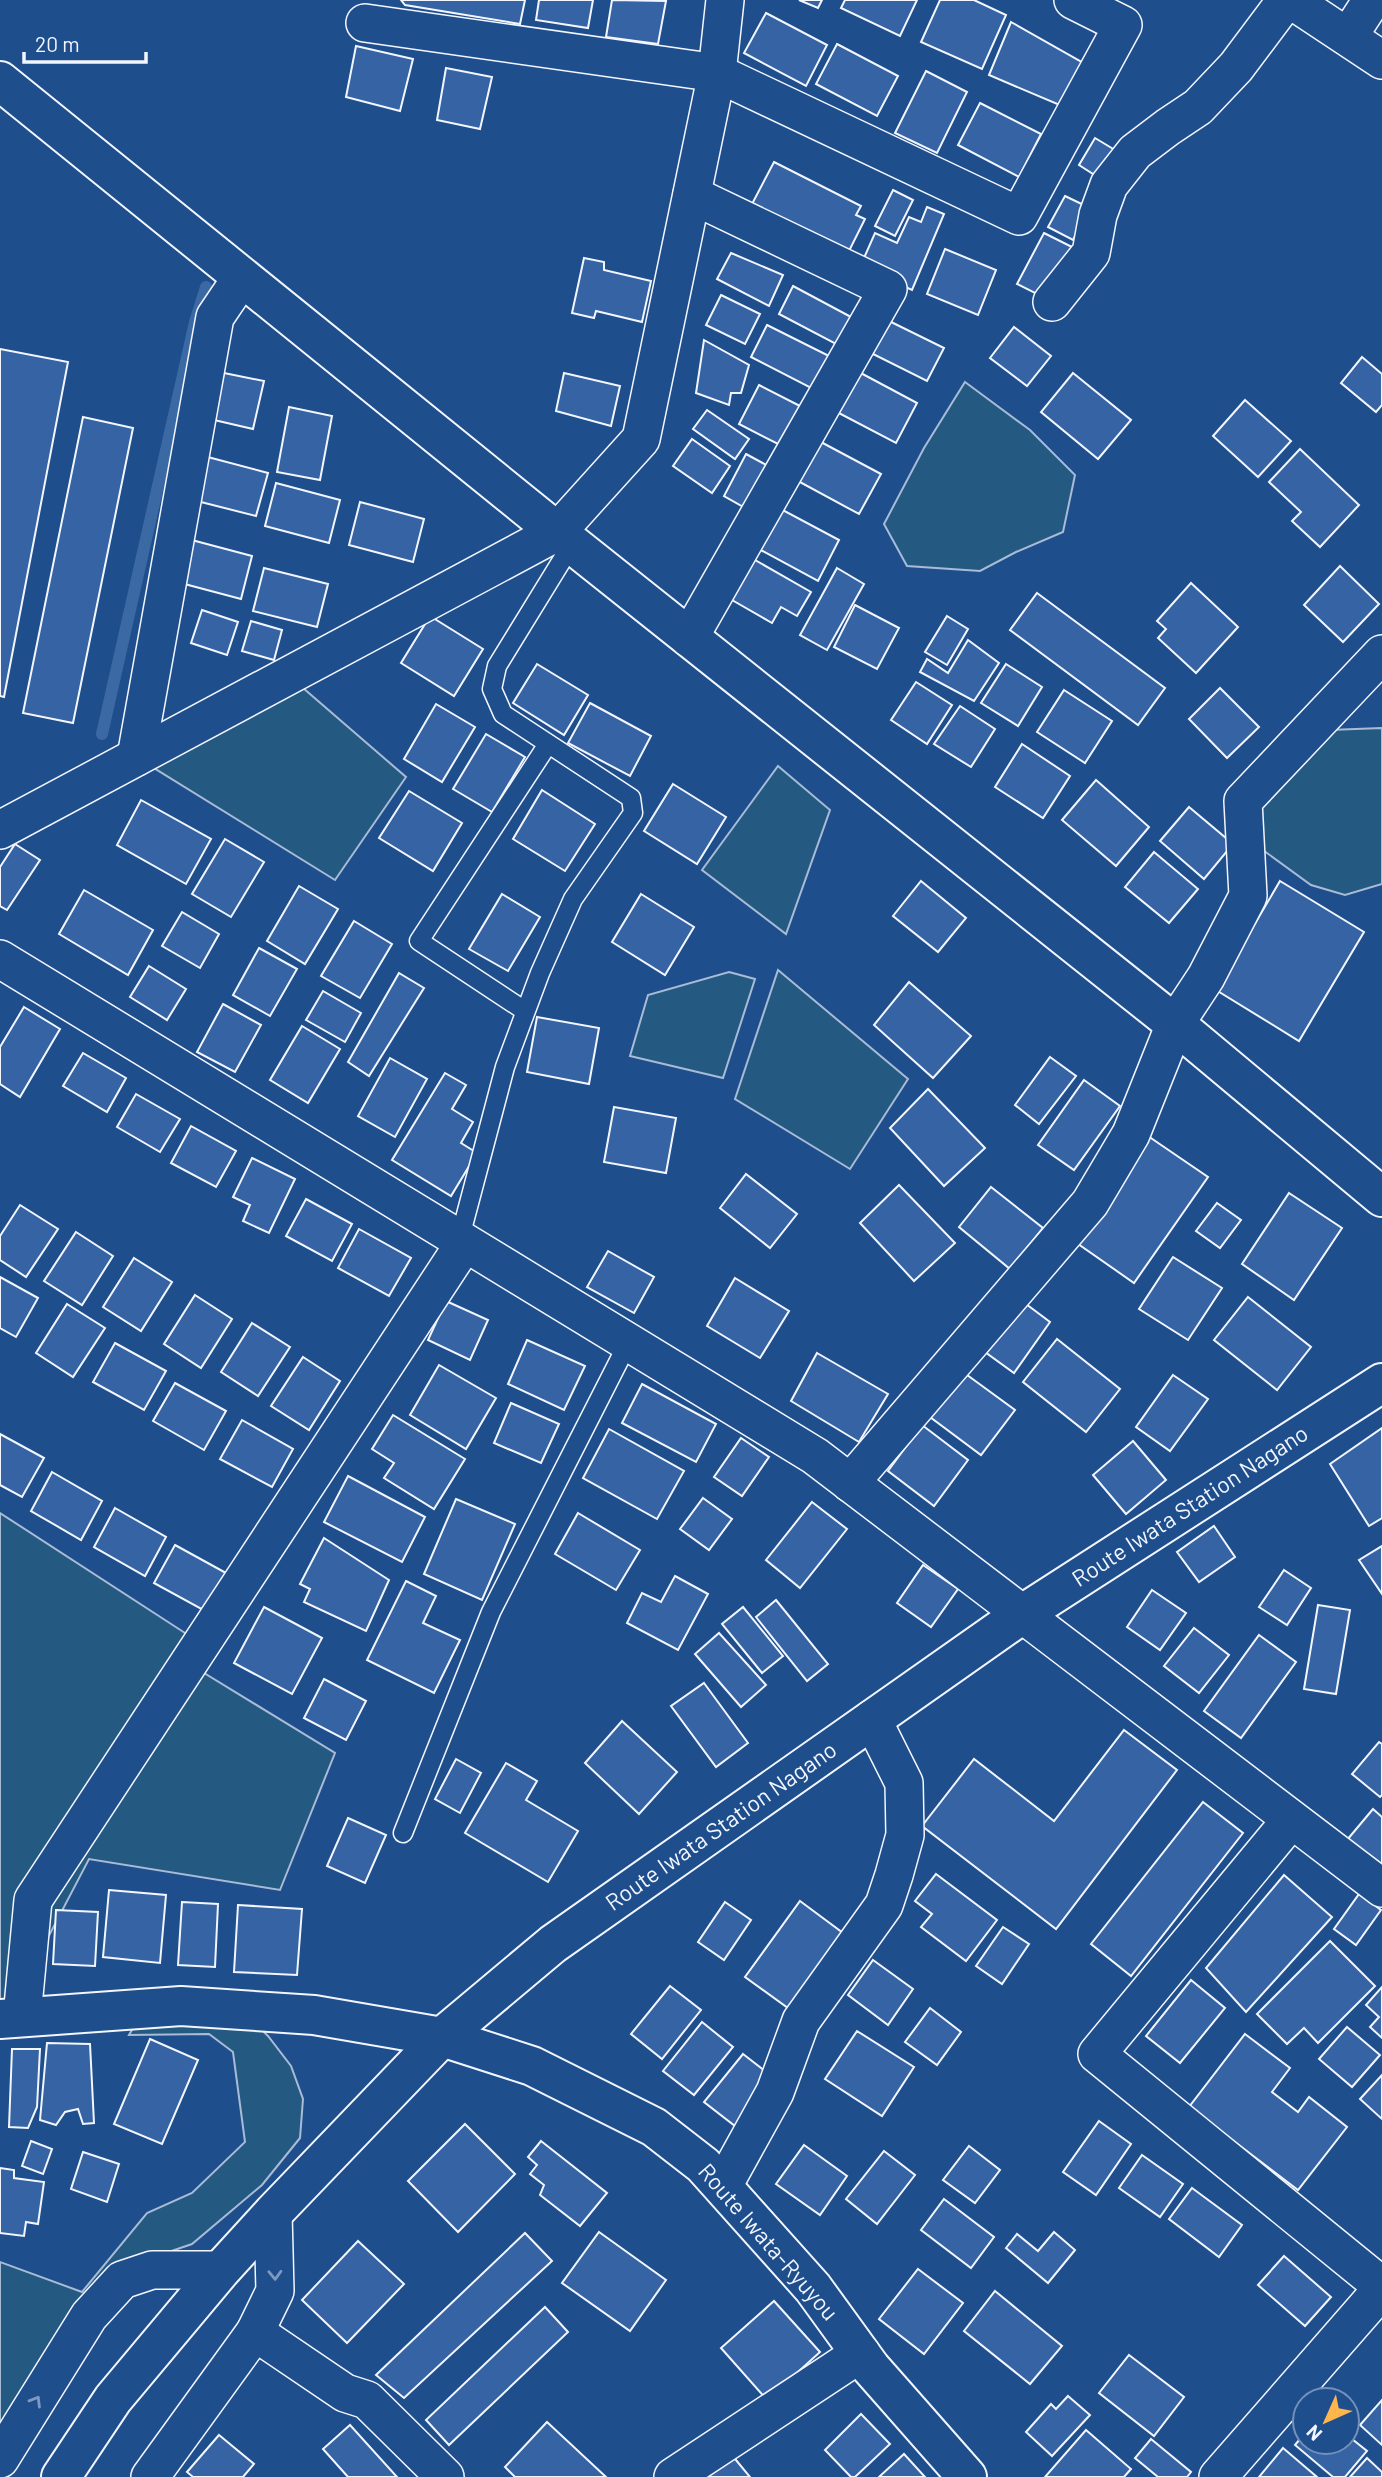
<svg xmlns="http://www.w3.org/2000/svg" width="1382" height="2477" font-family="Barlow,sans-serif">
	<style>
		.green { fill: #245a82; stroke: #a8bbd7; stroke-width: 2 }
		.lines { fill: none; stroke-linecap: round; stroke-linejoin: round }
		.stream { stroke: #3b69a3; stroke-width: 12 }
		.building { fill: #3563a3; stroke: #f2f6ff; stroke-width: 2 }
		.lane-casing { stroke: #f2f6ff; stroke-width: 21 }
		.street-casing { stroke: #f2f6ff; stroke-width: 40 }
		.secondary-casing { stroke: #f2f6ff; stroke-width: 42 }
		.lane { stroke: #1f4e8c; stroke-width: 18 }
		.street { stroke: #1f4e8c; stroke-width: 37 }
		.secondary { stroke: #1f4e8c; stroke-width: 38 }
		.oneway { stroke: #7e9ac0 }
		.labels { text-anchor: middle; stroke-width: 5; stroke-linejoin: round; paint-order: stroke }
		.street-label { font-size: 23px; fill: #f2f6ff; stroke: #1f4e8c }
	</style>
	<rect width="100%" height="100%" fill="#1f4e8c"/>
	<g class="green">
		<polygon points="965,382 1030,430 1075,475 1063,532 1016,552 980,571 907,566 884,524 924,448"/>
		<polygon points="288,675 406,777 335,880 136,757"/>
		<polygon points="1382,728 1382,884 1345,895 1311,885 1245,837 1251,791 1329,730"/>
		<polygon points="778,766 830,810 786,934 702,870"/>
		<polygon points="778,970 908,1079 850,1169 735,1099"/>
		<polygon points="729,972 755,979 723,1078 630,1056 648,995"/>
		<polygon points="0,1513 202,1644 191,1665 335,1753 280,1890 89,1859 6,2018 0,2017"/>
		<polygon points="144,2009 243,2011 268,2036 291,2066 303,2099 300,2138 262,2185 192,2244 133,2264 0,2460 0,2262 82,2292 147,2213 192,2193 245,2142 233,2052 209,2034 129,2035"/>
	</g>
	<g class="lines">
		<polyline class="stream" points="102,734 195,322 206,287"/>
	</g>
	<g class="building">
		<polygon points="401,0 525,0 520,24 405,5"/>
		<polygon points="539,0 593,0 588,28 536,20"/>
		<polygon points="612,0 666,1 658,44 606,37"/>
		<polygon points="799,0 822,0 818,8"/>
		<polygon points="845,0 917,0 900,36 841,8"/>
		<polygon points="940,0 974,0 1006,15 982,69 921,42"/>
		<polygon points="766,13 827,45 806,86 744,53"/>
		<polygon points="1011,22 1085,64 1062,106 989,75"/>
		<polygon points="837,44 898,76 877,116 816,84"/>
		<polygon points="356,46 413,59 400,111 346,97"/>
		<polygon points="446,68 492,77 480,129 437,120"/>
		<polygon points="926,71 967,92 937,153 895,133"/>
		<polygon points="980,103 1041,134 1019,177 958,145"/>
		<polygon points="1095,138 1120,153 1104,181 1079,165"/>
		<polygon points="774,162 861,206 856,215 865,219 848,253 752,204"/>
		<polygon points="893,190 913,200 895,236 875,226"/>
		<polygon points="1065,196 1090,208 1073,240 1048,227"/>
		<polygon points="927,207 944,214 912,290 860,267 875,233 897,243 909,217 921,222"/>
		<polygon points="1044,233 1072,247 1045,298 1017,284"/>
		<polygon points="945,249 996,270 978,315 927,294"/>
		<polygon points="731,253 783,275 769,306 717,279"/>
		<polygon points="584,258 604,262 604,270 651,281 642,322 596,311 594,318 572,313"/>
		<polygon points="793,286 851,317 836,344 779,314"/>
		<polygon points="721,295 760,314 745,344 706,325"/>
		<polygon points="883,318 944,348 927,381 867,351"/>
		<polygon points="767,325 831,357 815,390 751,357"/>
		<polygon points="1014,327 1051,356 1027,386 990,358"/>
		<polygon points="704,340 749,365 741,393 731,393 729,405 696,393"/>
		<polygon points="0,349 68,362 4,697 0,696"/>
		<polygon points="1362,357 1382,374 1382,405 1376,412 1341,383"/>
		<polygon points="857,371 917,403 896,443 835,411"/>
		<polygon points="224,373 264,381 253,429 214,420"/>
		<polygon points="564,373 620,386 611,426 556,411"/>
		<polygon points="1073,373 1131,420 1098,459 1041,412"/>
		<polygon points="759,385 800,406 780,445 739,424"/>
		<polygon points="1245,400 1291,441 1258,477 1213,436"/>
		<polygon points="289,407 332,416 320,480 277,472"/>
		<polygon points="707,410 749,439 735,459 693,429"/>
		<polygon points="83,417 133,428 73,723 23,713"/>
		<polygon points="692,439 730,466 712,493 673,466"/>
		<polygon points="819,441 881,474 859,514 798,481"/>
		<polygon points="1300,449 1359,505 1320,547 1292,521 1301,512 1269,482"/>
		<polygon points="746,454 770,467 747,509 724,496"/>
		<polygon points="204,456 268,473 256,516 193,500"/>
		<polygon points="276,483 340,500 329,543 265,526"/>
		<polygon points="360,502 424,519 413,562 349,545"/>
		<polygon points="779,508 839,540 818,581 757,548"/>
		<polygon points="188,539 252,556 241,599 177,582"/>
		<polygon points="748,556 811,592 797,616 781,607 772,623 725,596"/>
		<polygon points="1340,566 1379,604 1343,642 1304,605"/>
		<polygon points="264,568 328,584 317,627 253,611"/>
		<polygon points="837,568 864,584 827,650 800,635"/>
		<polygon points="1191,583 1238,627 1196,673 1158,638 1166,629 1157,621"/>
		<polygon points="1037,593 1165,688 1138,725 1010,630"/>
		<polygon points="855,605 899,628 877,669 834,647"/>
		<polygon points="202,610 238,622 227,655 191,643"/>
		<polygon points="430,616 483,649 454,696 401,663"/>
		<polygon points="947,616 968,629 947,665 925,652"/>
		<polygon points="251,621 282,630 274,660 242,651"/>
		<polygon points="968,640 999,663 974,701 920,672 927,659 948,673"/>
		<polygon points="537,664 588,695 564,735 513,703"/>
		<polygon points="1006,664 1042,687 1018,726 981,703"/>
		<polygon points="916,682 952,705 927,744 891,720"/>
		<polygon points="1220,688 1259,727 1227,758 1189,719"/>
		<polygon points="1064,690 1112,721 1085,763 1037,732"/>
		<polygon points="590,703 651,736 630,776 568,743"/>
		<polygon points="436,704 475,727 442,782 404,759"/>
		<polygon points="960,706 995,729 971,767 934,744"/>
		<polygon points="486,734 525,757 492,812 453,789"/>
		<polygon points="1022,744 1070,776 1043,818 995,787"/>
		<polygon points="1096,780 1149,827 1116,866 1062,820"/>
		<polygon points="673,784 726,817 697,864 644,831"/>
		<polygon points="542,790 595,824 565,871 513,839"/>
		<polygon points="409,791 462,823 433,871 379,838"/>
		<polygon points="141,800 211,839 186,884 117,845"/>
		<polygon points="1189,807 1233,844 1204,879 1160,841"/>
		<polygon points="225,839 264,862 231,917 192,894"/>
		<polygon points="15,844 40,860 7,910 0,906 0,867"/>
		<polygon points="1154,852 1198,889 1169,923 1125,887"/>
		<polygon points="921,881 966,918 938,952 893,916"/>
		<polygon points="1280,881 1364,932 1299,1041 1216,990"/>
		<polygon points="299,886 338,909 305,964 267,941"/>
		<polygon points="84,890 153,930 128,975 59,934"/>
		<polygon points="502,894 540,917 508,971 469,949"/>
		<polygon points="641,894 694,927 665,975 612,942"/>
		<polygon points="182,912 219,934 200,968 162,946"/>
		<polygon points="354,921 392,944 360,998 321,976"/>
		<polygon points="259,948 297,969 270,1016 233,995"/>
		<polygon points="149,966 186,989 167,1020 130,997"/>
		<polygon points="399,973 424,988 369,1076 348,1062"/>
		<polygon points="909,982 971,1036 933,1078 874,1025"/>
		<polygon points="323,991 361,1013 345,1042 306,1020"/>
		<polygon points="223,1004 261,1025 235,1072 197,1052"/>
		<polygon points="24,1007 60,1029 20,1097 0,1084 0,1047"/>
		<polygon points="537,1017 599,1028 589,1084 527,1072"/>
		<polygon points="302,1026 340,1049 308,1103 270,1080"/>
		<polygon points="83,1053 126,1078 107,1112 63,1086"/>
		<polygon points="1050,1057 1076,1076 1039,1124 1015,1105"/>
		<polygon points="390,1058 427,1079 395,1137 358,1116"/>
		<polygon points="445,1073 466,1085 452,1109 473,1122 461,1143 477,1153 451,1196 392,1160"/>
		<polygon points="1084,1080 1120,1106 1074,1170 1038,1145"/>
		<polygon points="928,1089 985,1148 944,1186 890,1128"/>
		<polygon points="136,1094 180,1119 160,1152 117,1127"/>
		<polygon points="614,1107 676,1118 666,1173 604,1162"/>
		<polygon points="191,1126 236,1151 216,1187 171,1163"/>
		<polygon points="1145,1134 1208,1177 1134,1283 1071,1239"/>
		<polygon points="252,1158 295,1179 269,1233 243,1221 250,1205 233,1197"/>
		<polygon points="746,1174 797,1214 770,1248 720,1208"/>
		<polygon points="899,1185 955,1243 914,1281 860,1223"/>
		<polygon points="991,1187 1043,1228 1010,1269 959,1227"/>
		<polygon points="1289,1193 1342,1228 1294,1300 1242,1264"/>
		<polygon points="306,1199 352,1224 332,1261 286,1236"/>
		<polygon points="1217,1203 1241,1220 1220,1248 1196,1231"/>
		<polygon points="20,1205 58,1229 26,1277 0,1260 0,1236"/>
		<polygon points="359,1229 411,1258 389,1296 338,1268"/>
		<polygon points="76,1232 113,1256 82,1305 44,1281"/>
		<polygon points="608,1251 654,1277 634,1313 587,1287"/>
		<polygon points="1173,1257 1222,1288 1188,1340 1139,1309"/>
		<polygon points="134,1258 172,1282 141,1331 103,1307"/>
		<polygon points="0,1277 38,1298 16,1337 0,1328"/>
		<polygon points="735,1278 789,1311 760,1358 707,1326"/>
		<polygon points="195,1295 232,1319 201,1368 164,1344"/>
		<polygon points="1248,1297 1311,1347 1277,1390 1214,1340"/>
		<polygon points="446,1301 488,1320 470,1360 428,1340"/>
		<polygon points="1022,1301 1050,1322 1014,1373 985,1352"/>
		<polygon points="67,1304 105,1328 73,1377 36,1353"/>
		<polygon points="252,1323 290,1347 258,1396 221,1372"/>
		<polygon points="1057,1339 1120,1389 1086,1432 1023,1382"/>
		<polygon points="527,1340 585,1366 564,1410 508,1384"/>
		<polygon points="115,1343 166,1371 144,1410 93,1382"/>
		<polygon points="817,1353 888,1394 859,1442 791,1401"/>
		<polygon points="303,1357 340,1381 309,1430 271,1406"/>
		<polygon points="439,1365 496,1398 466,1449 410,1415"/>
		<polygon points="963,1372 1015,1410 981,1455 930,1417"/>
		<polygon points="1173,1375 1208,1399 1170,1451 1136,1427"/>
		<polygon points="175,1383 226,1411 204,1450 153,1421"/>
		<polygon points="642,1384 716,1424 696,1462 622,1423"/>
		<polygon points="511,1403 559,1424 541,1463 494,1443"/>
		<polygon points="393,1415 465,1459 434,1509 384,1478 394,1463 372,1449"/>
		<polygon points="242,1420 293,1449 272,1487 220,1459"/>
		<polygon points="922,1425 968,1460 934,1506 888,1471"/>
		<polygon points="1382,1428 1382,1518 1369,1526 1330,1464"/>
		<polygon points="609,1429 684,1471 657,1519 583,1478"/>
		<polygon points="0,1434 44,1458 22,1497 0,1485"/>
		<polygon points="741,1438 769,1457 742,1496 714,1477"/>
		<polygon points="1133,1441 1166,1480 1126,1514 1093,1475"/>
		<polygon points="52,1472 102,1501 81,1540 31,1511"/>
		<polygon points="348,1476 425,1517 402,1562 324,1522"/>
		<polygon points="703,1498 732,1519 709,1550 680,1529"/>
		<polygon points="456,1499 515,1524 482,1600 424,1574"/>
		<polygon points="812,1502 847,1529 800,1588 766,1560"/>
		<polygon points="115,1508 166,1537 145,1576 94,1547"/>
		<polygon points="578,1513 640,1550 616,1590 555,1554"/>
		<polygon points="1214,1526 1235,1557 1199,1582 1177,1552"/>
		<polygon points="324,1538 389,1580 366,1631 304,1602 310,1589 300,1584"/>
		<polygon points="175,1545 226,1573 205,1611 154,1583"/>
		<polygon points="1382,1546 1382,1594 1359,1560"/>
		<polygon points="923,1565 958,1589 931,1627 897,1603"/>
		<polygon points="1284,1570 1311,1588 1287,1625 1259,1607"/>
		<polygon points="675,1576 708,1594 678,1650 627,1623 642,1593 661,1602"/>
		<polygon points="406,1581 436,1596 423,1623 460,1640 434,1693 367,1660"/>
		<polygon points="1152,1590 1186,1613 1160,1650 1127,1627"/>
		<polygon points="776,1600 828,1664 807,1681 756,1617"/>
		<polygon points="1318,1605 1350,1610 1336,1694 1304,1689"/>
		<polygon points="264,1607 322,1638 292,1694 234,1663"/>
		<polygon points="743,1607 783,1656 762,1673 722,1624"/>
		<polygon points="1194,1628 1229,1655 1199,1693 1164,1666"/>
		<polygon points="719,1633 766,1685 741,1707 695,1654"/>
		<polygon points="1259,1635 1296,1662 1241,1738 1204,1711"/>
		<polygon points="324,1679 366,1701 346,1740 304,1718"/>
		<polygon points="704,1683 748,1743 716,1767 671,1706"/>
		<polygon points="622,1721 677,1772 639,1814 585,1763"/>
		<polygon points="1124,1730 1177,1770 1056,1929 922,1826 974,1759 1054,1821"/>
		<polygon points="1379,1742 1382,1744 1382,1795 1380,1797 1352,1774"/>
		<polygon points="456,1759 481,1773 460,1813 435,1799"/>
		<polygon points="506,1763 537,1781 526,1800 578,1831 548,1882 465,1833"/>
		<polygon points="1203,1802 1243,1833 1131,1976 1091,1944"/>
		<polygon points="1373,1809 1382,1817 1382,1870 1347,1840"/>
		<polygon points="348,1818 386,1835 365,1883 327,1866"/>
		<polygon points="936,1874 997,1920 966,1961 921,1927 932,1914 915,1901"/>
		<polygon points="1284,1875 1332,1917 1246,2012 1206,1968"/>
		<polygon points="109,1890 166,1895 160,1963 103,1957"/>
		<polygon points="1359,1894 1381,1910 1356,1945 1334,1929"/>
		<polygon points="800,1901 843,1933 788,2008 745,1977"/>
		<polygon points="182,1902 218,1904 215,1967 178,1965"/>
		<polygon points="725,1902 751,1920 724,1960 698,1942"/>
		<polygon points="238,1905 302,1909 297,1975 234,1972"/>
		<polygon points="56,1910 98,1912 95,1966 53,1964"/>
		<polygon points="1003,1927 1029,1944 1002,1984 976,1966"/>
		<polygon points="1330,1941 1375,1986 1318,2043 1304,2028 1287,2044 1257,2014"/>
		<polygon points="873,1960 913,1989 888,2025 848,1995"/>
		<polygon points="1191,1980 1225,2008 1180,2063 1146,2036"/>
		<polygon points="670,1986 701,2010 662,2059 631,2034"/>
		<polygon points="1382,1987 1382,2038 1370,2027 1379,2017 1366,2005"/>
		<polygon points="930,2008 961,2032 937,2065 905,2042"/>
		<polygon points="702,2022 733,2047 694,2095 663,2071"/>
		<polygon points="1347,2027 1380,2055 1352,2087 1319,2059"/>
		<polygon points="857,2031 914,2067 882,2116 825,2079"/>
		<polygon points="1245,2034 1290,2068 1272,2092 1298,2112 1309,2097 1347,2127 1298,2190 1189,2107"/>
		<polygon points="150,2039 198,2060 162,2144 114,2124"/>
		<polygon points="47,2043 90,2044 94,2123 83,2124 78,2109 65,2112 56,2125 40,2120"/>
		<polygon points="12,2049 40,2049 37,2107 28,2128 9,2127"/>
		<polygon points="743,2054 774,2078 735,2126 704,2102"/>
		<polygon points="1382,2075 1382,2119 1360,2099"/>
		<polygon points="1099,2121 1131,2144 1096,2195 1063,2172"/>
		<polygon points="465,2124 515,2174 458,2232 408,2181"/>
		<polygon points="31,2141 52,2149 43,2174 22,2166"/>
		<polygon points="541,2141 607,2193 580,2226 540,2195 544,2185 530,2174 537,2165 528,2157"/>
		<polygon points="804,2145 847,2176 820,2215 776,2184"/>
		<polygon points="969,2146 1000,2170 975,2203 943,2180"/>
		<polygon points="884,2151 915,2175 877,2224 846,2199"/>
		<polygon points="83,2152 119,2164 107,2202 71,2189"/>
		<polygon points="1142,2155 1183,2184 1160,2217 1119,2188"/>
		<polygon points="0,2168 14,2170 14,2178 44,2182 38,2224 26,2222 24,2236 0,2233"/>
		<polygon points="1192,2188 1242,2225 1219,2257 1169,2219"/>
		<polygon points="944,2199 994,2237 971,2268 921,2230"/>
		<polygon points="599,2232 666,2280 630,2331 562,2283"/>
		<polygon points="1054,2232 1075,2250 1048,2283 1006,2248 1017,2234 1038,2251"/>
		<polygon points="525,2233 552,2261 404,2398 376,2375"/>
		<polygon points="358,2241 404,2284 347,2343 302,2300"/>
		<polygon points="1284,2256 1331,2297 1305,2326 1258,2285"/>
		<polygon points="918,2269 963,2303 924,2354 879,2319"/>
		<polygon points="995,2291 1062,2346 1030,2384 964,2331"/>
		<polygon points="774,2301 820,2352 767,2400 721,2348"/>
		<polygon points="545,2307 568,2332 449,2445 426,2420"/>
		<polygon points="1129,2355 1184,2397 1154,2436 1099,2393"/>
		<polygon points="1068,2396 1090,2415 1052,2456 1026,2432 1051,2404 1056,2409"/>
		<polygon points="1382,2400 1382,2445 1360,2425"/>
		<polygon points="861,2414 890,2444 855,2477 851,2477 825,2450"/>
		<polygon points="547,2422 606,2477 515,2477 505,2467"/>
		<polygon points="350,2425 397,2477 348,2477 323,2449"/>
		<polygon points="1086,2430 1131,2469 1124,2477 1045,2477"/>
		<polygon points="1305,2433 1305,2442 1347,2442 1347,2435 1367,2451 1345,2477 1333,2477 1295,2445"/>
		<polygon points="219,2435 254,2464 243,2477 193,2477 187,2472"/>
		<polygon points="1151,2439 1191,2472 1187,2477 1158,2477 1135,2458"/>
		<polygon points="1283,2448 1317,2477 1259,2477"/>
		<polygon points="731,2454 750,2477 704,2477"/>
		<polygon points="904,2454 925,2477 879,2477"/>
		<polygon points="1367,2458 1382,2472 1382,2477 1350,2477"/>
	</g>
	<g class="lines">
		<defs>
			<g id="lane">
				<polyline points="525,1011 419,941 548,744"/>
				<polyline points="459,1241 505,1067 540,973 573,899 633,813 631,798 503,714 492,689 497,666 572,544"/>
				<polyline points="403,1833 491,1612 628,1343"/>
			</g>
			<g id="street">
				<polyline points="365,23 717,73 1019,216 1123,25 1073,0"/>
				<polyline points="1348,37 1372,0"/>
				<polyline points="1052,302 1091,253 1098,215 1109,185 1135,152 1168,127 1198,107 1236,67 1284,3 1299,5 1382,60"/>
				<polyline points="689,638 888,289 692,195"/>
				<polyline points="136,757 215,317 242,277"/>
				<polyline points="0,830 557,532 641,439 717,73 725,0"/>
				<polyline points="0,959 815,1456 1382,1888"/>
				<polyline points="850,1483 1090,1203 1131,1134 1175,1024 1206,977 1248,896 1243,801 1382,654"/>
				<polyline points="1291,1820 1097,2054 1382,2286"/>
				<polyline points="22,2017 33,1900 464,1244"/>
				<polyline points="723,2186 775,2092 801,2021 884,1905 894,1875 905,1835 904,1783 872,1719"/>
				<polyline points="255,2332 345,2393 367,2400 445,2477"/>
				<polyline points="0,2459 89,2316 122,2280 152,2270 221,2270"/>
				<polyline points="150,2477 255,2332 275,2291 273,2213"/>
				<polyline points="673,2477 861,2353"/>
				<polyline points="1218,2477 1382,2289"/>
			</g>
			<g id="secondary">
				<polyline points="0,81 572,544 1175,1024 1382,1197"/>
				<polyline points="0,2019 181,2006 314,2015 442,2037 532,2066 654,2127 703,2165 813,2288 871,2368 967,2477"/>
				<polyline points="61,2477 113,2399 221,2270 273,2213 442,2037 553,1944 1021,1615 1382,1383"/>
			</g>
		</defs>
		<use href="#lane" class="lane-casing"/>
		<use href="#street" class="street-casing"/>
		<use href="#secondary" class="secondary-casing"/>
		<use href="#lane" class="lane"/>
		<use href="#street" class="street"/>
		<use href="#secondary" class="secondary"/>
	</g>
	<defs><path id="oneway-chevron" d="M-2-3.5L2.5 0L-2 3.5" fill="none" stroke-width="1.6" stroke-linecap="round" stroke-linejoin="round" transform="scale(1.75)"/></defs>
	<g class="oneway">
		<use href="#oneway-chevron" transform="translate(275 2275) rotate(88)"/>
		<use href="#oneway-chevron" transform="translate(36 2401) rotate(-59)"/>
	</g>
	<g class="labels">
		<g class="street-label">
			<text transform="translate(1190 1506) rotate(-33)" y="8">Route Iwata Station Nagano</text>
			<text transform="translate(721 1826) rotate(-35)" y="8">Route Iwata Station Nagano</text>
			<text transform="translate(768 2242) rotate(49)" y="8">Route Iwata-Ryuyou</text>
		</g>
	</g>
	<g transform="translate(1326 2421) rotate(225)"><circle r="33" fill="#1f4e8c" stroke="#7391ba" stroke-width="2"/>
	<path d="M0-5L12 26L0 18L-12 26Z" fill="#ffb74d"/>
	<text y="-10" font-size="19" font-weight="bold" text-anchor="middle" fill="#f2f6ff">N</text>
	</g>
	<path d="M24 52v10h122v-10" fill="none" stroke="#f2f6ff" stroke-width="3.5"/>
	<text x="35" y="52" font-size="21" fill="#f2f6ff" stroke="#1f4e8c" stroke-width="5" paint-order="stroke">20 m</text>
</svg>
